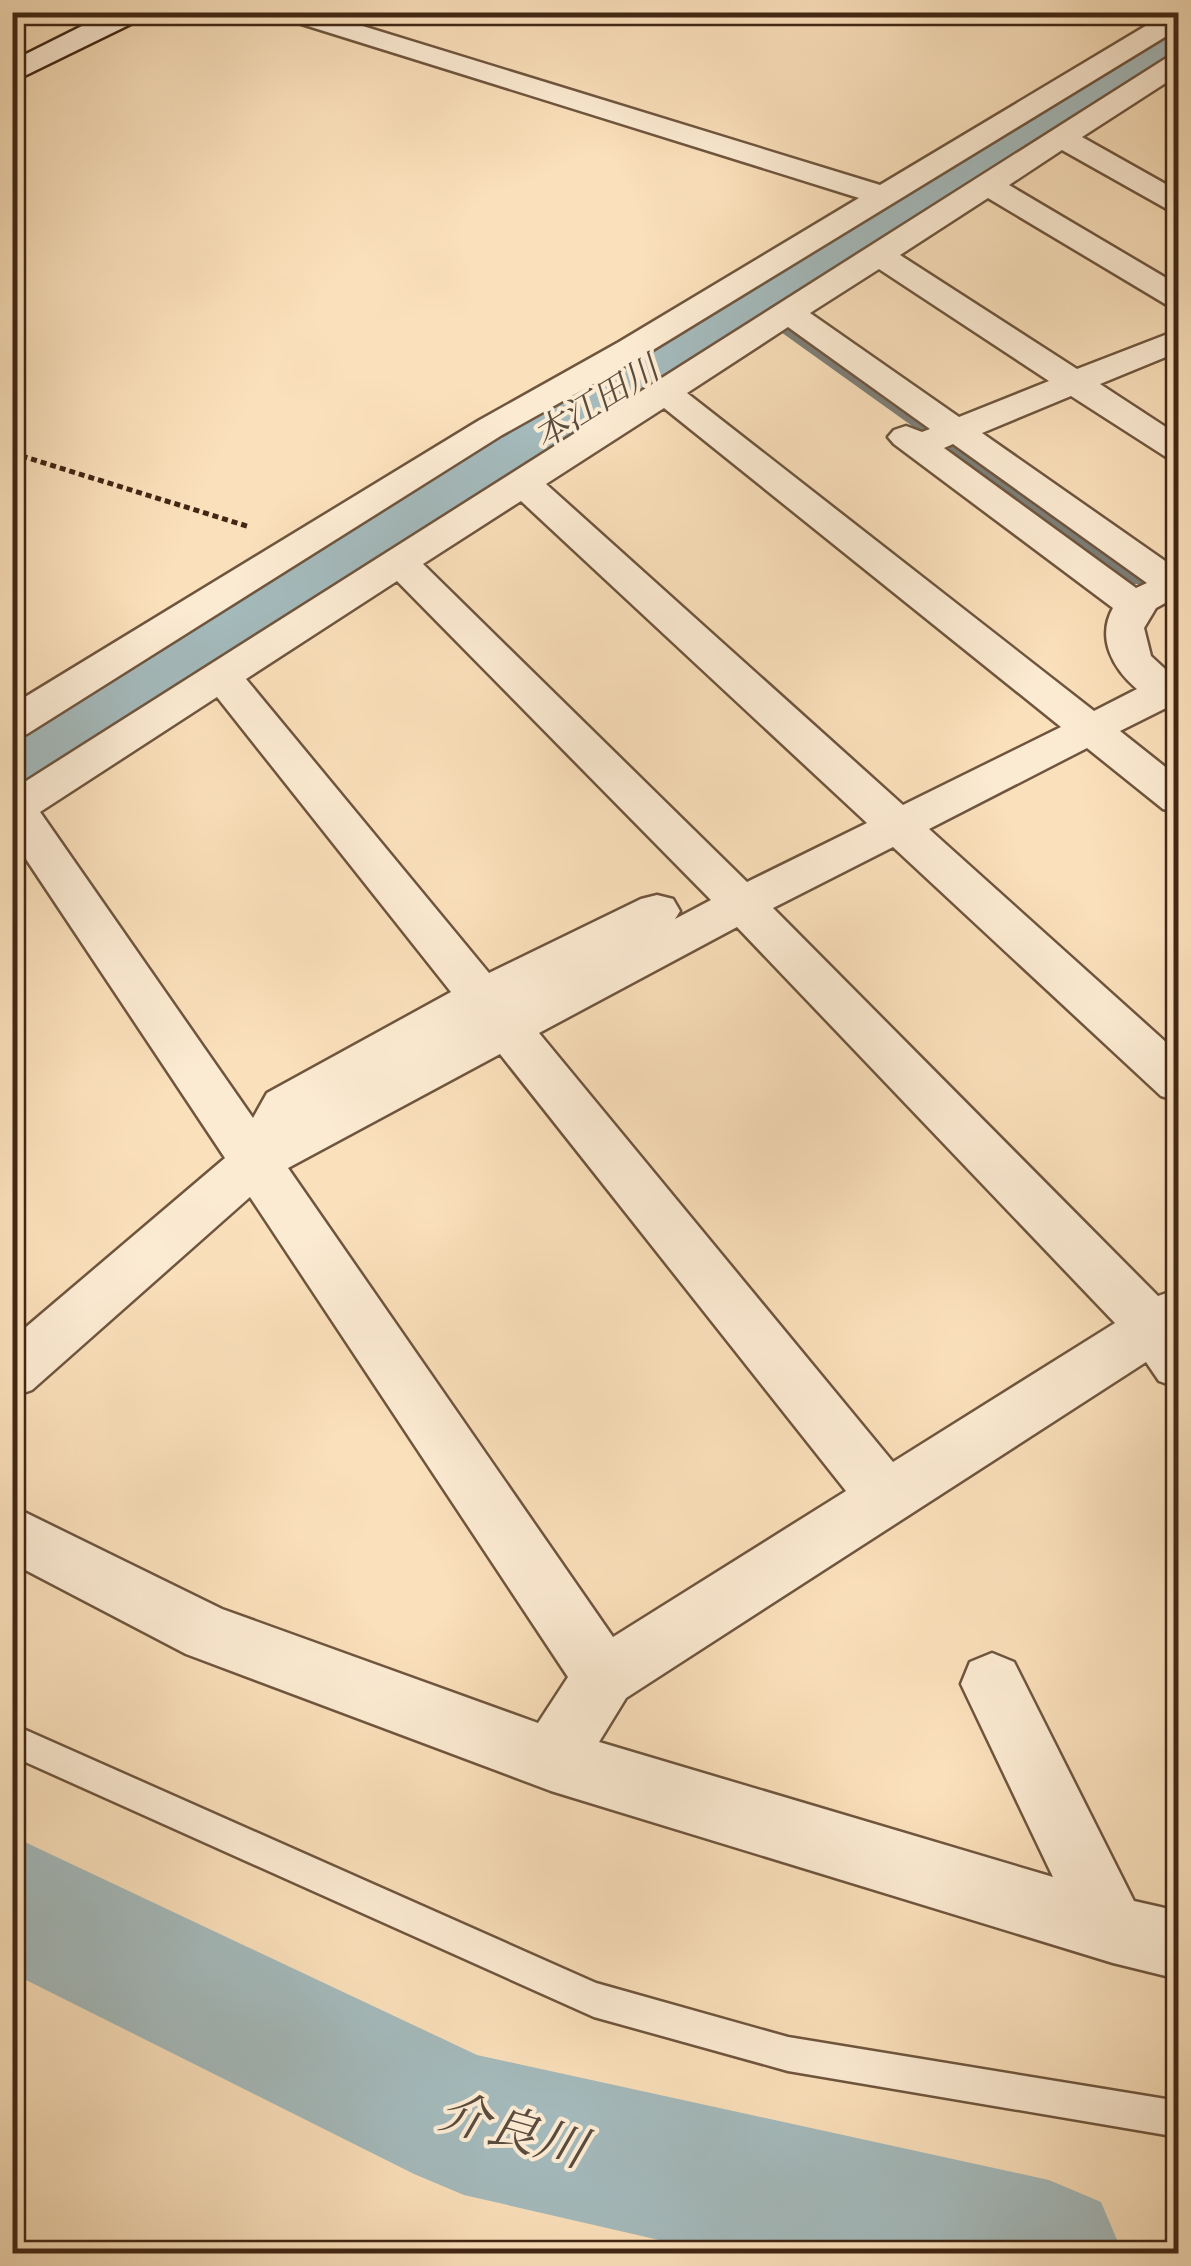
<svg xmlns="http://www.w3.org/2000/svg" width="1191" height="2266" font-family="'IM FELL English','Noto Serif JP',serif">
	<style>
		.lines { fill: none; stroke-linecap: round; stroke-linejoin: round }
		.stream { fill: #7c7f79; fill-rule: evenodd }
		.river { fill: #a4babc; fill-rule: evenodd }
		.lane-casing { stroke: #6f553e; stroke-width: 5 }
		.street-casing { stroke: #6f553e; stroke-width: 5 }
		.secondary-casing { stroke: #412714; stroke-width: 5 }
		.path { stroke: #412714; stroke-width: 5; stroke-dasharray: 6 4; stroke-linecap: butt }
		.lane { fill: #fcebd3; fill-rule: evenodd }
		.street { fill: #fcebd3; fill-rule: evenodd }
		.secondary { fill: #fcebd3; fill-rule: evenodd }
		.labels { text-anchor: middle; stroke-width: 8; stroke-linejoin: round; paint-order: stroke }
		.far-water-label { font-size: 35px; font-style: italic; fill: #5a4c3e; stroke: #fcebd3 }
		.near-water-label { font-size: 50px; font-style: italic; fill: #5a4c3e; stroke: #fcebd3 }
	</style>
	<rect width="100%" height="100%" fill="#fae0bb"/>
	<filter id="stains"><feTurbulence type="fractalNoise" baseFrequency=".002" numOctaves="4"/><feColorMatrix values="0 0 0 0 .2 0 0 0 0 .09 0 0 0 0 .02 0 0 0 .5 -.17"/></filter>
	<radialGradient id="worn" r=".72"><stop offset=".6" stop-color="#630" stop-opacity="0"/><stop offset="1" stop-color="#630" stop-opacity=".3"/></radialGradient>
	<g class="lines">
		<polygon class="stream" points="746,303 754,303 1143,578 1143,584 1133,584 746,307"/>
		<g class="river">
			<polygon points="1178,24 1178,62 1132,89 972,198 744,336 42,783 12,791 12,725 698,308 930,172 1094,65 1159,29"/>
			<polygon points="12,1836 477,2055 1049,2180 1101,2202 1123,2254 720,2254 464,2195 414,2174 12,1973"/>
		</g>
		<defs>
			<polygon id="lane" points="12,1724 596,1983 788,2037 1178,2101 1178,2137 788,2071 594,2017 12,1756"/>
			<g id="street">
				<polygon points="275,12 317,12 880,185 1169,12 1178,12 1178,29 643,356 502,435 27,734 12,737 12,705 478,421 619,342 859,198 279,17"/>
				<path d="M1178,55V75L1082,137L1178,191V212L1167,209L1062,150L1009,185L1178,285V307L1167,305L988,198L900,255L1077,369L1178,330V352L1100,384L1178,435V460L1166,457L1071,396L982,433L1178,570V596L1156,608L1144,628L1151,656L1178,681V711L1166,708L1120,731L1178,777V813L1163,809L1087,748L929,829L1178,1053V1101L1161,1096L893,847L773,908L1158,1296L1178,1289V1388L1159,1381L1146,1362L626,1698L599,1742L1053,1877L961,1684L970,1662L992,1653L1014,1662L1134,1901L1178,1911V1979L1113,1963L551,1791L186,1654L12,1563V1506L222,1609L538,1723L568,1677L250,1197L32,1390L12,1397V1339L225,1158L12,838V790L1168,57ZM879,269L1049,381L959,417L810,313ZM788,327L930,429L922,432L906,426L894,430L888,437L894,444L1113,608C1096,638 1113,669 1137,689L1094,711L687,393ZM664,408L1061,727L903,805L546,484ZM953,444L1147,583L1136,588L944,448ZM521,501L867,823L747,882L423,564ZM397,581L711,900L675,919L680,911L673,899L657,895L641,899L489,973L246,679ZM217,697L451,992L267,1093L253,1118L40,812ZM737,927L1115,1323L893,1462L539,1033ZM500,1054L846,1491L613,1637L288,1168Z"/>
			</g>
			<polygon id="secondary" points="110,12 147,12 143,18 12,82 12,61"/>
		</defs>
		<use href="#lane" class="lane-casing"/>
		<use href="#street" class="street-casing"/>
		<use href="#secondary" class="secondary-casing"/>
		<polyline class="path" points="12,453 250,527"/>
		<use href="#lane" class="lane"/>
		<use href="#street" class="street"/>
		<use href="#secondary" class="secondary"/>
	</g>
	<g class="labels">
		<g class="far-water-label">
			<text transform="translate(596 402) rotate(-32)" y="12">本江田川</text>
		</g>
		<g class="near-water-label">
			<text transform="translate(513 2129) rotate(16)" y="18">介良川</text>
		</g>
	</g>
	<rect width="1191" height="2266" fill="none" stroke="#fae0bb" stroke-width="50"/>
	<rect x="15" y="15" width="1161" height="2236" fill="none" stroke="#412714" stroke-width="5"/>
	<rect x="25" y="25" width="1141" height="2216" fill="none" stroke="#412714" stroke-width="2.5"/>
	<rect width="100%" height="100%" filter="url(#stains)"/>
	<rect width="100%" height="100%" fill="url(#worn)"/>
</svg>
